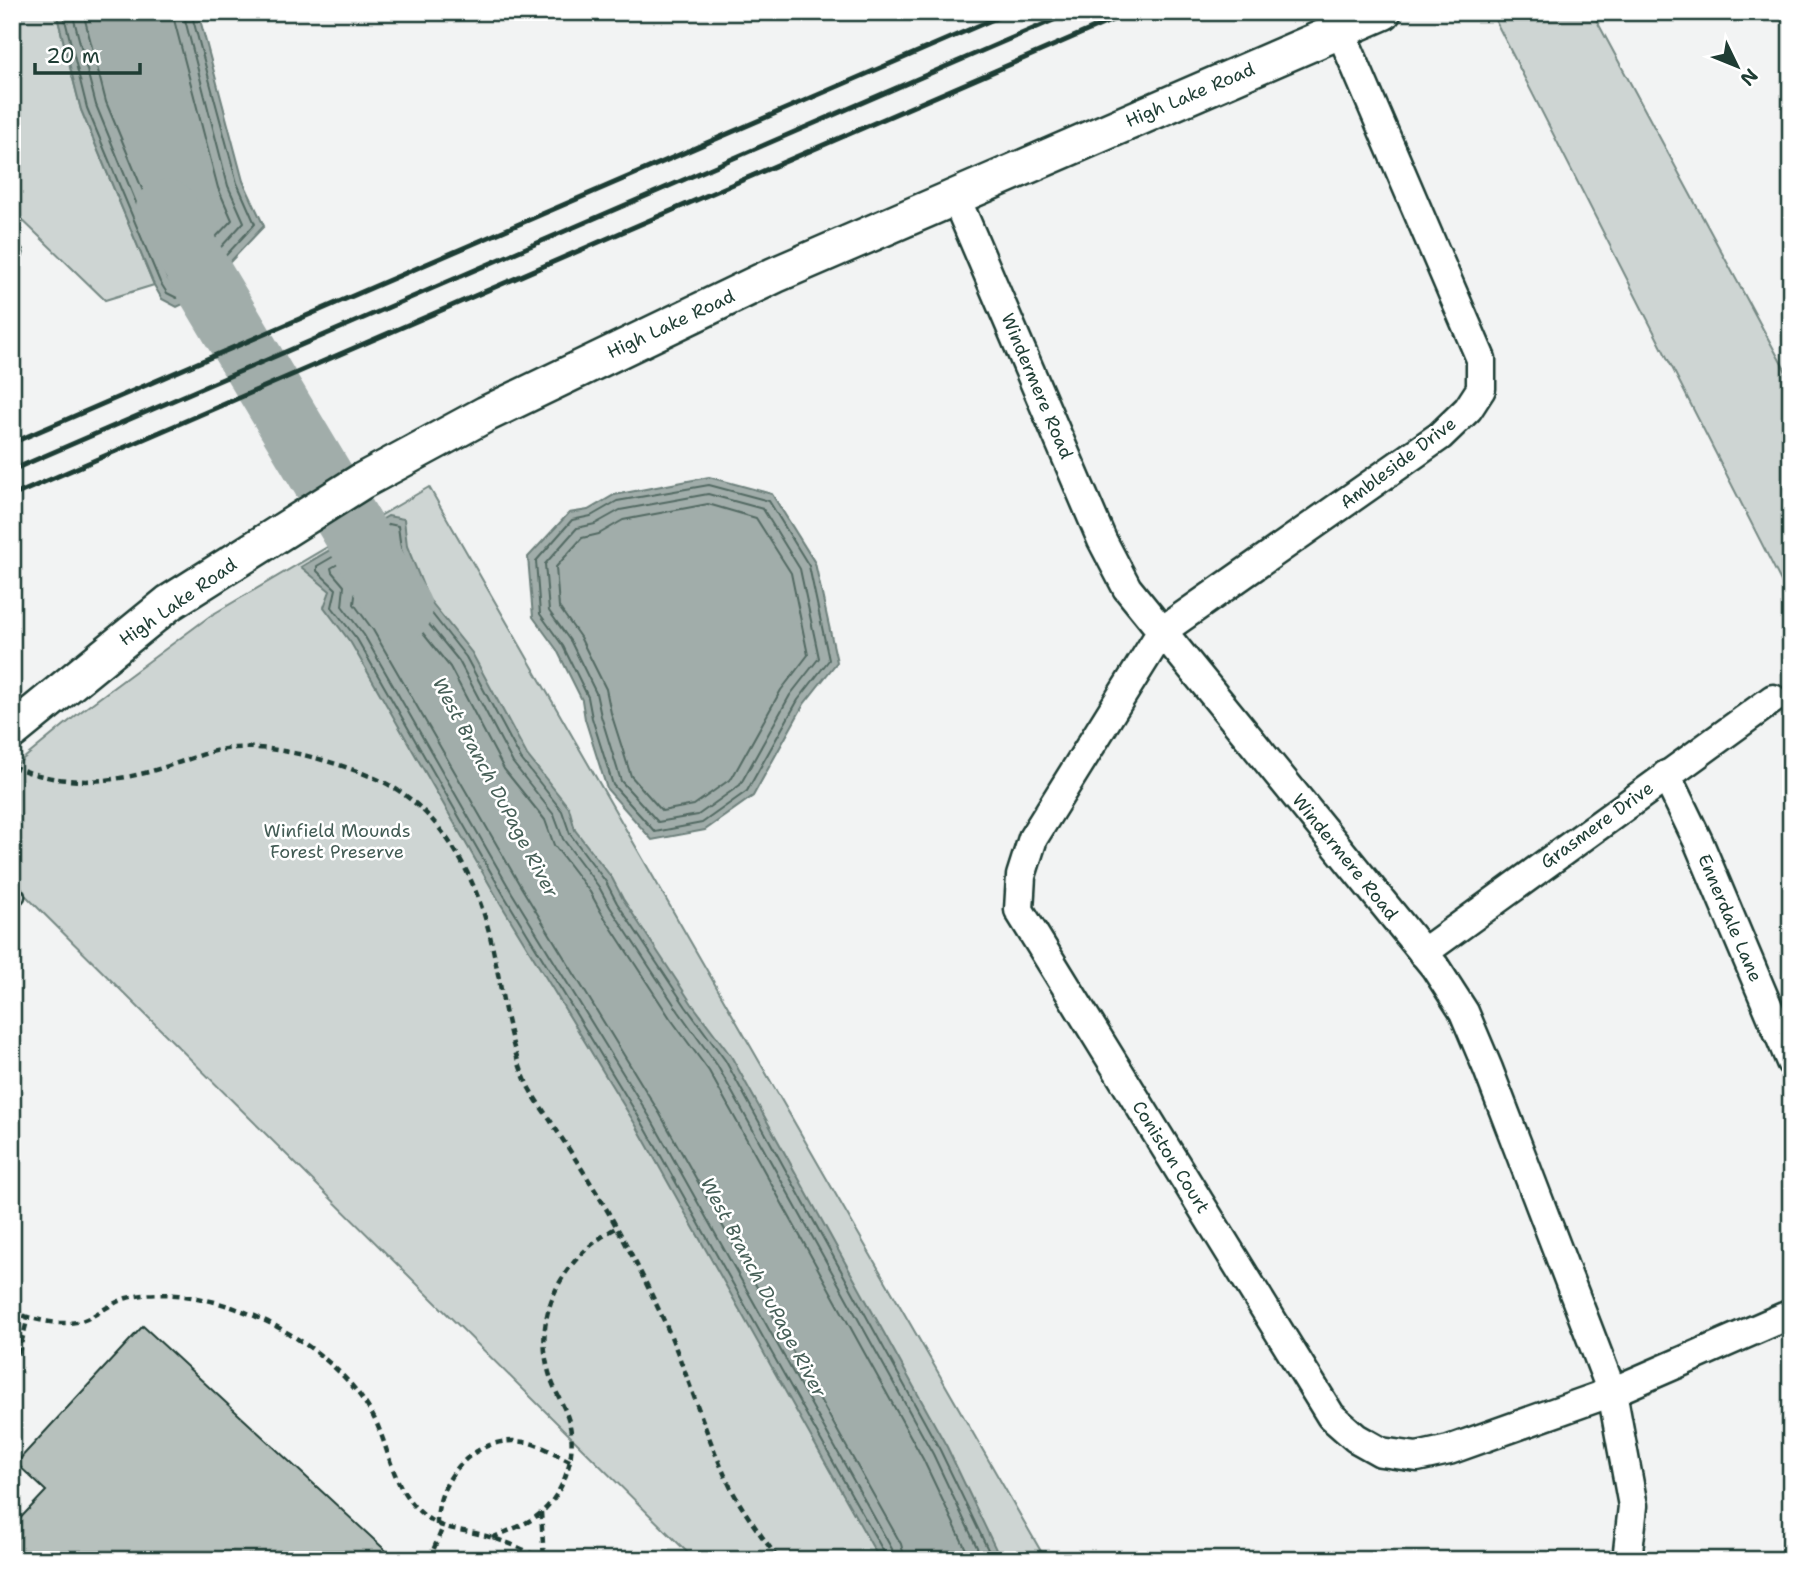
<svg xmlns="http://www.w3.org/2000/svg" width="1803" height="1572" font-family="'Shantell Sans',sans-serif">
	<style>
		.green { fill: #ced5d3; stroke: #768984; stroke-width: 2 }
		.water { fill: #a1adaa; stroke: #6d807b; stroke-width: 2 }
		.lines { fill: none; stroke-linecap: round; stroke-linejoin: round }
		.shore { stroke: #536a63; stroke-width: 2 }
		.river { stroke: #a1adaa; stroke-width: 63 }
		.building { fill: #b7c1bd; stroke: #1f3d34; stroke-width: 2 }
		.service-casing { stroke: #1f3d34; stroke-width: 19 }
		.minor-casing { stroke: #1f3d34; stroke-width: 33 }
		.tertiary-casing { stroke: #1f3d34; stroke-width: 40 }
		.path { stroke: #1f3d34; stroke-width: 4.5; stroke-dasharray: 7 5; stroke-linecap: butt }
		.service { stroke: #fff; stroke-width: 14 }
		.minor { stroke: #fff; stroke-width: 28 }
		.tertiary { stroke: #fff; stroke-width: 35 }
		.rail { stroke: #1f3d34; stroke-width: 5 }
		.labels { text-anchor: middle; stroke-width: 5; stroke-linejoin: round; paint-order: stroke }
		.street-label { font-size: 18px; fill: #1f3d34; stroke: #fff }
		.park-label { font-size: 18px; fill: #425b54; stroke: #fff }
		.water-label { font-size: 19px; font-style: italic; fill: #465f57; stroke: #fff }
	</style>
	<rect width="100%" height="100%" fill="#f2f3f3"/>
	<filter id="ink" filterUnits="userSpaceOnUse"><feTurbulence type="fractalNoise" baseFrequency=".0143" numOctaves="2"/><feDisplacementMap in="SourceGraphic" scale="14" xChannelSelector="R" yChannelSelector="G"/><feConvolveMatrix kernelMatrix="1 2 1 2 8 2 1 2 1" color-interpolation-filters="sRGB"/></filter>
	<g filter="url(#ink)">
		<g class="green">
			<polygon points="12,12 56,12 81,110 154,285 105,300 12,210"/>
			<polygon points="1491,12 1592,12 1791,381 1791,601"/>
			<polygon points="429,487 1046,1560 695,1560 12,882 12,768 79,713 210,616"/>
		</g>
		<g class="water">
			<polygon points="56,12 198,12 243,181 264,226 196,298 177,307 162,299 154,285 81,110"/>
			<polygon points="709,477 772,494 815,563 837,662 804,704 753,796 705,830 652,840 607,789 585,719 582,700 557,650 533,617 528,557 569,513 588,510 614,495"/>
			<polygon points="388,516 404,519 407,546 428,598 472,653 527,755 569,808 575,830 612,878 623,899 692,1004 731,1056 947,1447 1001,1560 880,1560 637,1127 499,901 351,643 324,607 330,591 301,567"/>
		</g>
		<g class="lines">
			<g class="shore">
				<polyline points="63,12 87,108 160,282 167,293 177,298 192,292 255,224 237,183 191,12"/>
				<polyline points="72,12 96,105 167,278 177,289 187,284 244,222 228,186 183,12"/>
				<polyline points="83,12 106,102 177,273 180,275 232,220 218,188 172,12"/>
				<polygon points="709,485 769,501 809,566 829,660 798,700 747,791 702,823 655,832 613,785 592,718 588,697 563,646 540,614 536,561 572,520 591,516 617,501"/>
				<polygon points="708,494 763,509 800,569 819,658 790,695 740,785 698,815 658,822 621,781 601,716 596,693 571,642 549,611 545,564 577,528 595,524 620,510"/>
				<polygon points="708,504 756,518 791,573 808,655 781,690 732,778 694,805 662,811 631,776 611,713 606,689 580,637 559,607 556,567 582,538 599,534 623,520"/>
				<polyline points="886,1560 885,1554 643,1124 505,897 357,639 332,607 336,589 317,571 317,566 389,524 398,526 401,549 422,601 466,657 521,759 562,811 570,834 606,882 617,903 686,1007 725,1060 940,1450 993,1560"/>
				<polyline points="894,1560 892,1549 651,1119 512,893 364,635 342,606 344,586 332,572 331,568 386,536 390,538 392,552 414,606 459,661 513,763 554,815 563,839 599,887 610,907 679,1012 717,1065 933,1454 983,1560"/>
				<polyline points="905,1560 901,1544 660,1114 521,887 373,630 354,604 356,588 349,570 377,553 382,554 405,611 450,667 504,769 545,820 554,845 590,892 601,912 670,1018 709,1071 923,1459 971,1560"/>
			</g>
			<polyline class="river" points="167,211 173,228 401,610"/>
		</g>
		<polygon class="building" points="143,1326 396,1560 12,1560 12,1527 46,1491 16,1463"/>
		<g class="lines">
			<defs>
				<g id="service">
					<polyline points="12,250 15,253 12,256"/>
					<polyline points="12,891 17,896"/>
				</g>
				<g id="minor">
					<polyline points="1340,30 1481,359 1481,389 1468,409 1440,436 1162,631 1033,838 1021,876 1019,910 1331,1416 1356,1438 1381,1452 1417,1457 1449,1450 1612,1392 1791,1314"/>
					<polyline points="955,196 1102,540 1127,588 1435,967 1464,1012 1488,1069 1612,1392 1633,1506 1627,1560"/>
					<polyline points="1666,775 1698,841 1791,1062"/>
					<polyline points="1423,953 1773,699"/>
				</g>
				<polyline id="tertiary" points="12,731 169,603 362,481 486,414 775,275 1383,12"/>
			</defs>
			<use href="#service" class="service-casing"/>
			<use href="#minor" class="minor-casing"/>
			<use href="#tertiary" class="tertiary-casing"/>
			<g class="path">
				<path d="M12,766C66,789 120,783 174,764C194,758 213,749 235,748C280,745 336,762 377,779C436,805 472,868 488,928C502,981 505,1038 529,1088C535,1099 543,1110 550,1120C566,1145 583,1170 598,1195C620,1231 640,1270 658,1308C685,1363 701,1424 727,1480C740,1508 761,1535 779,1560"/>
				<path d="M12,1312C35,1320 67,1329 89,1318C102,1311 114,1302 127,1298C161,1289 204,1297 237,1309C291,1328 352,1370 377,1424C390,1454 393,1485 417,1509C438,1530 453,1528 479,1534C502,1540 523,1548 543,1560"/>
				<polyline points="12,1365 20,1348 28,1317"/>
				<polyline points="541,1512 544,1560"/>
				<path d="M437,1525C436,1479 475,1434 524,1442C540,1444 555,1454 570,1461"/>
				<path d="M492,1538C505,1532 519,1527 531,1520C561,1502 577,1460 570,1426C567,1409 555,1393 550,1376C531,1315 562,1258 616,1228"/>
				<polyline points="429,1560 443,1527"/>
			</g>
			<use href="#service" class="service"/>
			<use href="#minor" class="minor"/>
			<use href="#tertiary" class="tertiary"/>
			<g class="rail">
				<polyline points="12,443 1010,12"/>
				<polyline points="12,470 1072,12"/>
				<polyline points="12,496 1131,12"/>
			</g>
		</g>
	</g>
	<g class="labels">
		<g class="street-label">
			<text transform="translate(1190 95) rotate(-23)" y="6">High Lake Road</text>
			<text transform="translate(671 324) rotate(-25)" y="6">High Lake Road</text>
			<text transform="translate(1037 386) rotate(67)" y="6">Windermere Road</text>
			<text transform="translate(1398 463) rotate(-37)" y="6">Ambleside Drive</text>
			<text transform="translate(178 602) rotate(-35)" y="6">High Lake Road</text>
			<text transform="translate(1597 825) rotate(-36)" y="6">Grasmere Drive</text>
			<text transform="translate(1345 857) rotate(51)" y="6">Windermere Road</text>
			<text transform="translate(1730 918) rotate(67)" y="6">Ennerdale Lane</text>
			<text transform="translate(1171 1157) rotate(58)" y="6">Coniston Court</text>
		</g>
		<g class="park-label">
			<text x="337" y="837">Winfield Mounds<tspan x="337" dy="21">Forest Preserve</tspan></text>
		</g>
		<g class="water-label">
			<text transform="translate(496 787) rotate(62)" y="7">West Branch DuPage River</text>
			<text transform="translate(764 1287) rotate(62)" y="7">West Branch DuPage River</text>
		</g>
	</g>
	<rect width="1803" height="1572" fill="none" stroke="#fff" stroke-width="42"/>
	<rect x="21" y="21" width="1761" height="1530" fill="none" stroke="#1f3d34" stroke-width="2.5" filter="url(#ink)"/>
	<g transform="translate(1737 66) rotate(133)" stroke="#ffffff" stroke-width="5" paint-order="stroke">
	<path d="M0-5L12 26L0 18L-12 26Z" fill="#1f3d34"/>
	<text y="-10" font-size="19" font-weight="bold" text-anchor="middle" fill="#1f3d34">N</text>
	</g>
	<path d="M35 63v10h105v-10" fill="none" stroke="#1f3d34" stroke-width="3.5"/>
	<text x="46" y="63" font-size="21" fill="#1f3d34" stroke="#ffffff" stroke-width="5" paint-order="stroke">20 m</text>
</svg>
